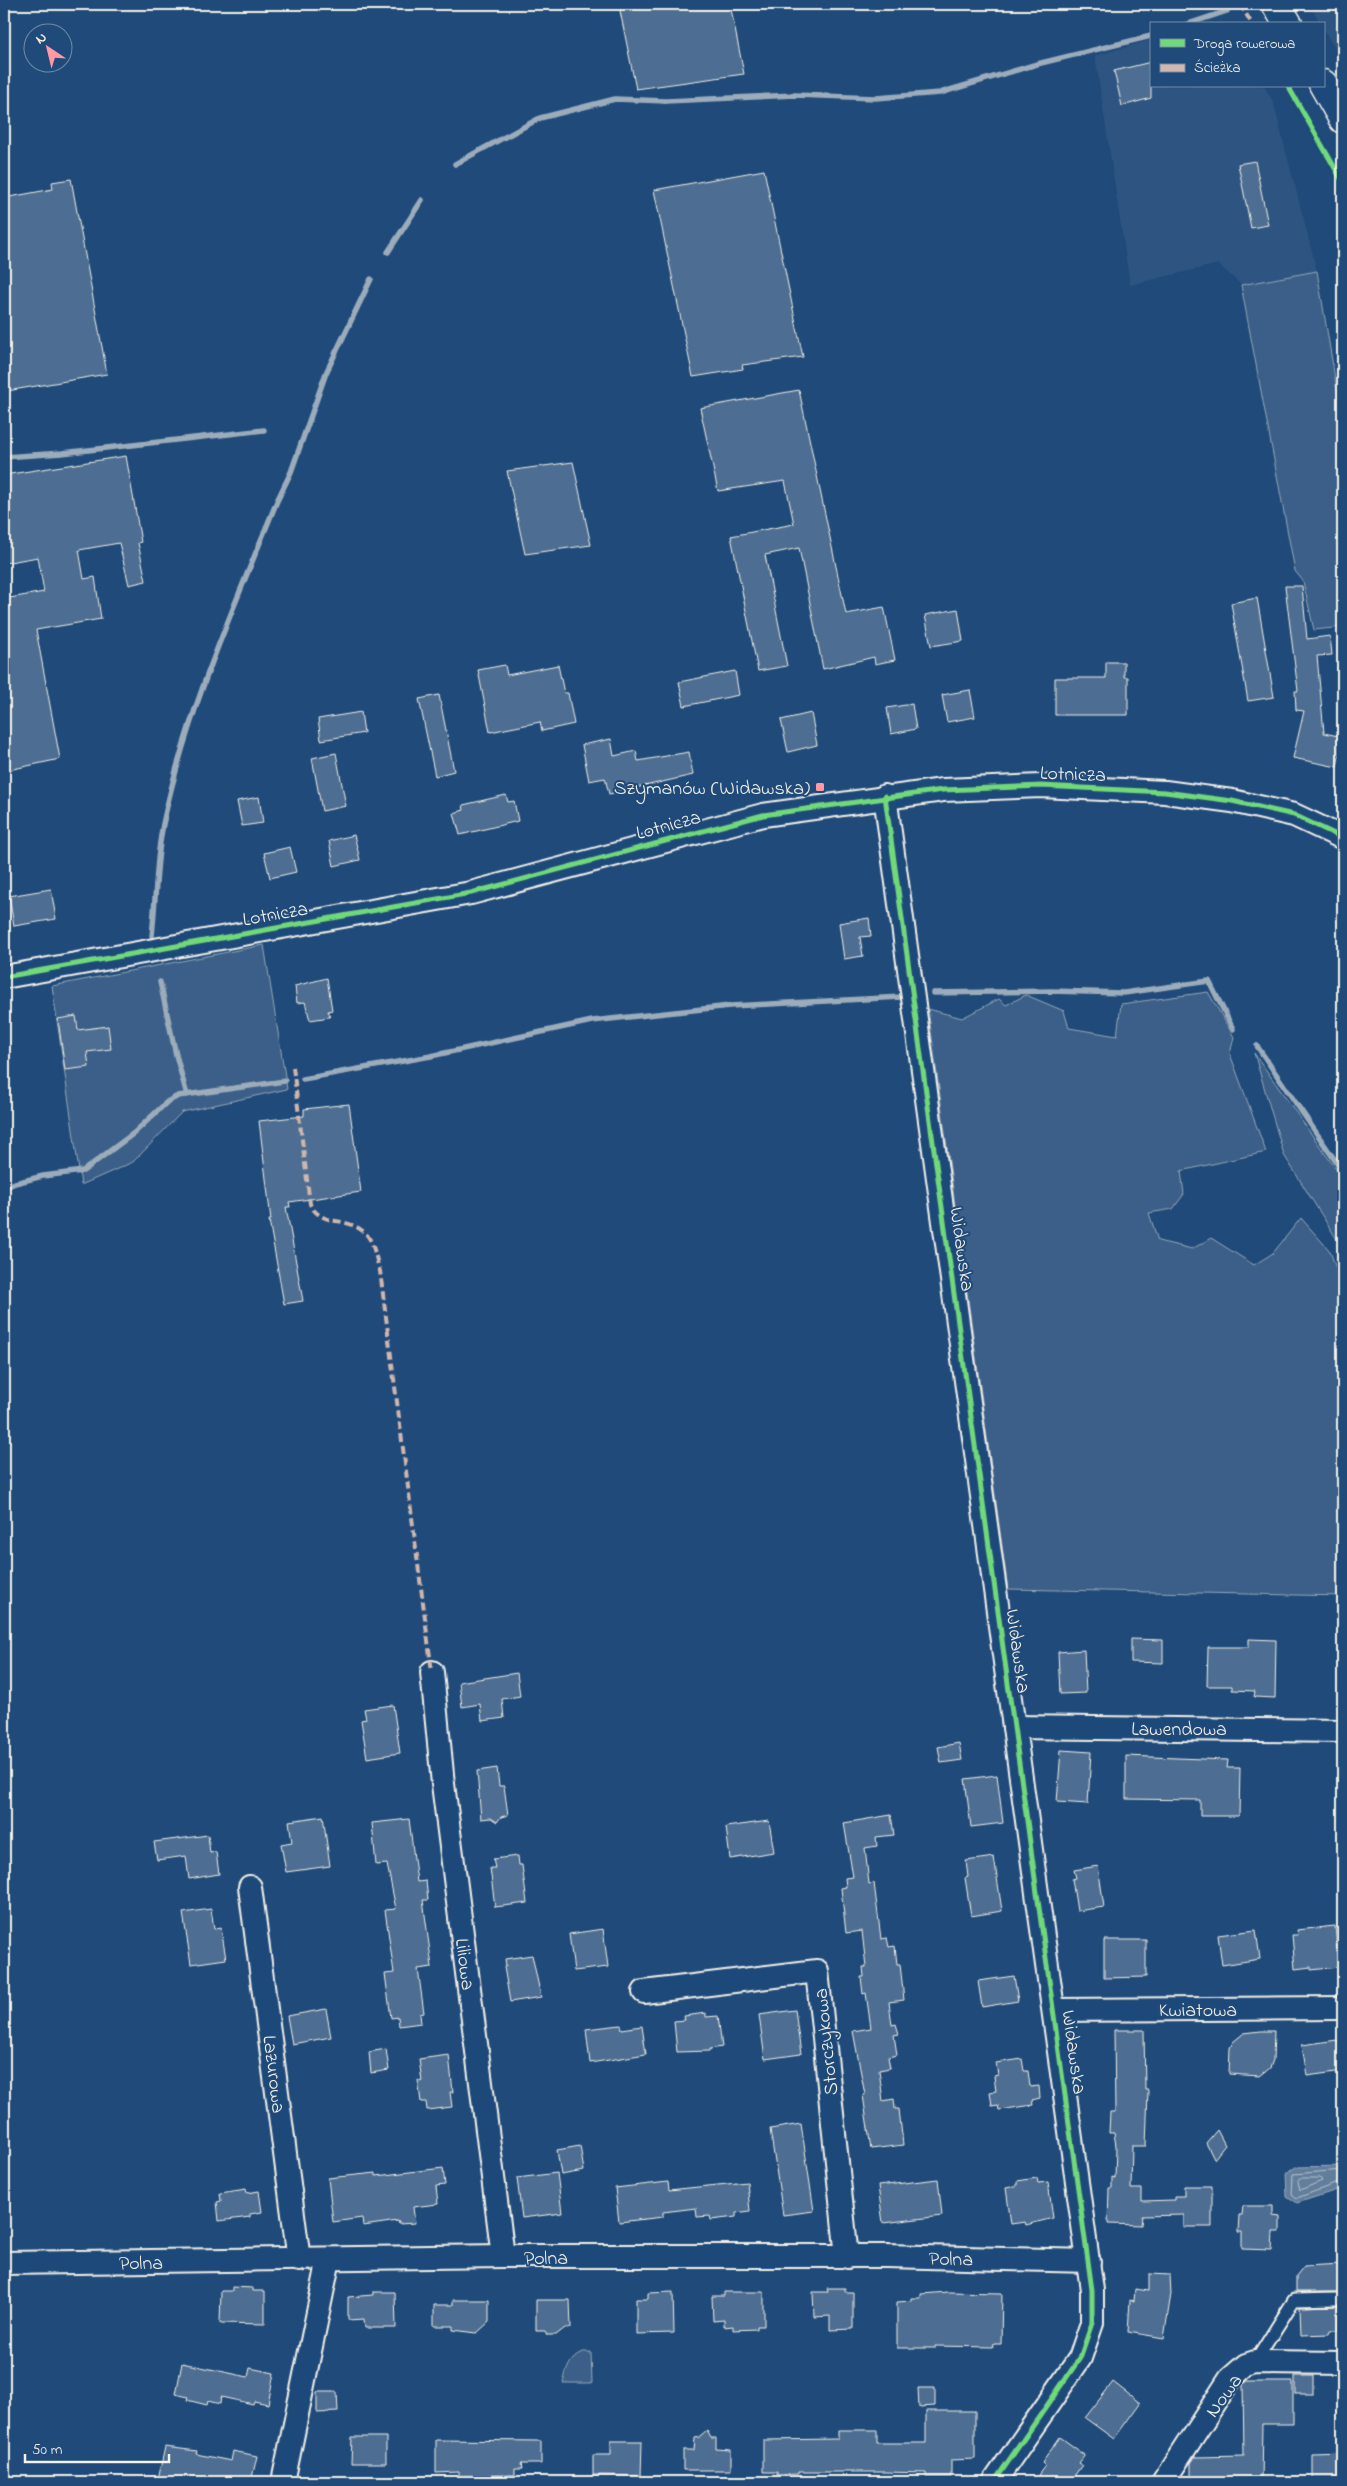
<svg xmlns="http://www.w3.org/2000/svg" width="1347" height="2486" font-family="'Indie Flower',sans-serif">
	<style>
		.built { fill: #2d5581 }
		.green { fill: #3a5f88; stroke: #97a8b8 }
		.water { fill: #627e9d; stroke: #9cacbb }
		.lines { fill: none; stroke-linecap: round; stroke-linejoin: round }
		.shore { stroke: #bac3ca; stroke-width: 1 }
		.stream { stroke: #9cacbb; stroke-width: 5.5 }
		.building { fill: #4d6e92; stroke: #f4f1e8 }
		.lane-casing { stroke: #f4f1e8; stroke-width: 15 }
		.street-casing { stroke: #f4f1e8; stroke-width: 26 }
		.secondary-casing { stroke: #f4f1e8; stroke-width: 31 }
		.lane { stroke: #1f4a7a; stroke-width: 11 }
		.street { stroke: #1f4a7a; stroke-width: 22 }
		.secondary { stroke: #1f4a7a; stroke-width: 28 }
		.quiet { stroke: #d1b7ad; stroke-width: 4; stroke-dasharray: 8 4; stroke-linecap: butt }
		.cycleway-casing { stroke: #1f4a7a; stroke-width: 8 }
		.cycleway { stroke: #71d979; stroke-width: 5 }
		.poi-dot { fill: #ff9aa2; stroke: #1f4a7a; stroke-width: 2 }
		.labels { text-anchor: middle; stroke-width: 4; stroke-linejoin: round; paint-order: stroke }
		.street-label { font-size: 20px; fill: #f4f1e8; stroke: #1f4a7a }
		.poi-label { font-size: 20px; fill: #f4f1e8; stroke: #1f4a7a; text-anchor: end }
	</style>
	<rect width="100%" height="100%" fill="#1f4a7a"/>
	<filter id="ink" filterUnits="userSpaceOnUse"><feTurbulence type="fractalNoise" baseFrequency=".02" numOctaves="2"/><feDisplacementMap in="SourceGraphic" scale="10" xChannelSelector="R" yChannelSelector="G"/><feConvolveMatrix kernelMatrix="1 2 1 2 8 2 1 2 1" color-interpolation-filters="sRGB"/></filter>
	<g filter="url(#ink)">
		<g class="built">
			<polygon points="1309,4 1343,4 1343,63 1323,28 1323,24 1321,24"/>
			<polygon points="1151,40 1151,86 1264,86 1273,101 1317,271 1241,285 1218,264 1130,285 1095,56"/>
		</g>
		<g class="green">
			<polygon points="1317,271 1343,426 1343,630 1342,627 1314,630 1303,581 1295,571 1241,285"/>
			<polygon points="264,945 287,1089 182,1112 133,1162 81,1185 52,986"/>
			<polygon points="1208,992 1234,1037 1230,1054 1266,1152 1181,1171 1184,1194 1173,1209 1149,1213 1158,1241 1192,1249 1211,1238 1254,1265 1273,1253 1301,1218 1330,1251 1343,1289 1343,1596 1008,1589 928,1009 962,1018 999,999 1006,1005 1026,995 1064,1011 1069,1028 1117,1036 1121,1004"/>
			<polygon points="1254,1053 1343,1179 1343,1249 1284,1155"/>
			<path d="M583,2352H591L592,2383H563C567,2368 569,2359 583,2352Z"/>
		</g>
		<polygon class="water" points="1343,2166 1343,2185 1337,2190 1297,2203 1287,2196 1286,2173 1296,2167"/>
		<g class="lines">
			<g class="shore">
				<polyline points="1343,2170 1293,2174 1292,2194 1297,2198 1343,2181"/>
				<polygon points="1300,2178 1320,2178 1322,2181 1300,2190 1298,2181"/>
			</g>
			<g class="stream">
				<polyline points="1188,24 1227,11"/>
				<polyline points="455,164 540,118 615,99 666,101 795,95 876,98 940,93 1037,64 1151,36"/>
				<polyline points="388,252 422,200"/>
				<polyline points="4,457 62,453 264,430"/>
				<path d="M152,936C156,898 156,852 165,815C189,706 235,605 277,501L291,472L326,373L371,279"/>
				<polyline points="160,982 176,1055 187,1095"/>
				<polyline points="933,993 1051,991 1124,993 1209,981 1233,1029"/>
				<polyline points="1257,1046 1343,1172"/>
				<polyline points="303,1079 431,1056 592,1021 730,1006 902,997"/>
				<polyline points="1336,1162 1343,1155"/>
				<polyline points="4,1188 15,1183 43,1176 83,1171 134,1133 167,1102 178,1096 285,1081"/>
			</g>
		</g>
		<g class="building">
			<polygon points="632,4 730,4 744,74 636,89 619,6"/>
			<polygon points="1151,62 1151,98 1122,106 1114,71"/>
			<polygon points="1255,161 1268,225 1251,228 1238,164"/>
			<polygon points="764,170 803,357 742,365 743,369 693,377 654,190"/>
			<polygon points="71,179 107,374 7,391 4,373 4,198 53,189 52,182"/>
			<polygon points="799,390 846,614 884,607 895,660 875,664 874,657 823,669 799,548 765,555 787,666 758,671 731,536 794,524 785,481 718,491 700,408"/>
			<polygon points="126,456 141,542 138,543 146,581 129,585 119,543 79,550 84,579 95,577 101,619 36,630 60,759 4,771 4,664 9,664 4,635 4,599 44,592 38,557 4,563 4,475"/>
			<polygon points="573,462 591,545 525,554 507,471"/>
			<polygon points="1285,586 1302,586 1307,639 1330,636 1332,655 1317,656 1324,733 1343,737 1343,757 1339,756 1337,767 1293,758 1304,711 1296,710 1295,691 1298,691"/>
			<polygon points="1257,598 1274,697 1248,701 1231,603"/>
			<polygon points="958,609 963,641 931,646 925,615"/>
			<polygon points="1106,662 1124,662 1124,677 1128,677 1128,715 1055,715 1055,678 1106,678"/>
			<polygon points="505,665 507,675 558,665 564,693 568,693 574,724 542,731 540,722 490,732 478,670"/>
			<polygon points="735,671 739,695 684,706 679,682"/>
			<polygon points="970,690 975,717 947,722 942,695"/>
			<polygon points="439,695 454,771 435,776 419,699"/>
			<polygon points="912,704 916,729 891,734 887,708"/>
			<polygon points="361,712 364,733 321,740 318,719"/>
			<polygon points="811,713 817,745 788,752 781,720"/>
			<polygon points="611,739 614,756 636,751 638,761 689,752 693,775 609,794 605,778 589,781 582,745"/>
			<polygon points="336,753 346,806 322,811 312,758"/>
			<polygon points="506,795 508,802 514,801 518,821 460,835 454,813 464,810 463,805"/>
			<polygon points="259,797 263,823 242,826 237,801"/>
			<polygon points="354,835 360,860 334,866 329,841"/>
			<polygon points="290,847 296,872 270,878 264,853"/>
			<polygon points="51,889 56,919 14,926 9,896"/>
			<polygon points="869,918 871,936 860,937 863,956 844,959 839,923"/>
			<polygon points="327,978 332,1010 328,1011 330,1017 310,1020 305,1002 297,1003 295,986"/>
			<polygon points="76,1016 78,1030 108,1026 111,1049 87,1052 89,1067 65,1070 58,1019"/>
			<polygon points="349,1104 361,1192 289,1202 290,1207 286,1207 303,1301 284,1304 269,1220 271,1220 259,1121 304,1116 304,1109"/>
			<polygon points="1131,1639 1163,1640 1163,1663 1131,1662"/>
			<polygon points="1249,1639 1276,1640 1275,1698 1254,1697 1255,1691 1232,1690 1232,1686 1207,1686 1208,1647 1249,1647"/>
			<polygon points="1084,1650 1086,1693 1060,1694 1058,1652"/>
			<polygon points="517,1673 520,1696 502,1699 504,1718 482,1721 480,1704 462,1707 459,1682"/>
			<polygon points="393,1705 400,1753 367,1758 361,1720 366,1719 364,1709"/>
			<polygon points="959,1743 962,1760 941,1763 938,1747"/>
			<polygon points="1061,1750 1091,1752 1088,1804 1057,1802"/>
			<polygon points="1126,1756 1228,1760 1227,1768 1240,1768 1239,1816 1200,1816 1200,1800 1126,1799"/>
			<polygon points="497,1768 499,1786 504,1786 508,1815 501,1817 497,1822 491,1818 481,1819 477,1771"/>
			<polygon points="997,1775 1003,1823 971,1827 965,1779"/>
			<polygon points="891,1815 894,1835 876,1837 877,1846 865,1848 869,1884 874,1883 881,1939 887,1938 889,1947 895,1946 897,1964 900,1964 904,2000 889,2002 892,2025 896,2024 899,2034 894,2035 897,2055 888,2057 890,2068 879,2070 883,2101 894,2099 895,2109 899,2109 903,2145 871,2149 863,2095 865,2095 853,2031 871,2028 866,1993 863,1994 861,1977 864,1977 863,1967 866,1967 862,1931 846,1933 841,1888 846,1887 845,1878 853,1877 844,1823"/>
			<polygon points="323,1816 330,1866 286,1872 281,1844 292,1842 289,1821"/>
			<polygon points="409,1819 417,1882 426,1881 428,1900 423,1900 432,1967 418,1969 424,2013 420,2014 421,2023 399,2026 398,2017 391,2018 385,1974 394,1973 385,1910 396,1909 387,1864 376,1865 372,1823"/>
			<polygon points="769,1821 774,1852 730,1859 726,1827"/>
			<polygon points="208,1835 210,1853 216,1852 219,1874 189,1879 186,1856 157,1860 154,1842"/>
			<polygon points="518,1856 519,1865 522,1865 527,1903 495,1907 490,1868 495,1868 493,1859"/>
			<polygon points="994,1857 1002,1911 971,1916 965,1878 968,1877 966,1861"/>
			<polygon points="1098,1866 1104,1907 1077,1911 1072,1879 1076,1878 1074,1870"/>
			<polygon points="211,1909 214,1929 221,1928 226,1959 191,1964 183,1913"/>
			<polygon points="1335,1926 1339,1967 1311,1970 1311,1967 1295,1969 1292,1935 1298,1935 1297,1930"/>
			<polygon points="603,1929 608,1967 574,1971 569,1934"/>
			<polygon points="1256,1930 1260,1959 1222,1965 1218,1935"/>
			<polygon points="1104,1940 1146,1940 1146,1977 1104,1978"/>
			<polygon points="532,1955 541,1997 510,2002 504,1967 506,1966 505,1959"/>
			<polygon points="1014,1976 1018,2001 982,2007 978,1981"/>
			<polygon points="326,2009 331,2037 292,2044 287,2016"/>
			<polygon points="795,2010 801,2054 765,2059 759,2015"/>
			<polygon points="706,2013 706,2017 718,2016 722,2047 710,2049 710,2051 677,2052 674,2021 685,2020 684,2016"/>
			<polygon points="621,2025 622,2029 642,2026 646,2054 590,2063 586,2029"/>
			<polygon points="1114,2030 1144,2030 1145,2090 1148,2090 1146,2146 1132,2146 1131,2189 1142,2189 1142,2201 1174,2200 1174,2196 1184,2196 1184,2186 1212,2186 1212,2227 1184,2227 1184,2215 1142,2216 1141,2225 1108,2224 1109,2188 1112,2188 1112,2177 1115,2178 1116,2146 1114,2133 1109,2133 1110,2112 1115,2112"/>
			<polygon points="1261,2031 1274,2031 1273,2060 1270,2068 1260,2076 1229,2074 1230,2048 1233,2042 1244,2033"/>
			<polygon points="1337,2040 1337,2042 1343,2041 1343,2071 1307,2076 1302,2045"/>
			<polygon points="386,2049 389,2070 371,2073 369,2052"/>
			<polygon points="449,2055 453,2092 450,2092 452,2107 427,2110 426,2102 421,2102 418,2080 422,2082 419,2059"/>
			<polygon points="1022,2059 1024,2071 1028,2071 1030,2087 1039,2086 1040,2098 1032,2100 1033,2105 999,2110 998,2105 992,2106 990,2092 996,2091 994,2076 998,2075 996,2063"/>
			<polygon points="801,2124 814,2211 783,2215 770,2129"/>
			<polygon points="1217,2130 1225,2145 1214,2159 1206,2143"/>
			<polygon points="580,2146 584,2171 561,2175 557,2150"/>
			<polygon points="443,2168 445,2185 436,2186 438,2204 413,2207 415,2223 399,2224 398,2221 363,2226 362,2218 333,2222 328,2178 376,2173 376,2176"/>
			<polygon points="557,2173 562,2213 522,2218 517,2178"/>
			<polygon points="1037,2178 1038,2183 1048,2182 1053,2218 1026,2225 1025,2222 1011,2224 1006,2188 1017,2186 1017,2181"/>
			<polygon points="938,2179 942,2216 883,2223 878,2186"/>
			<polygon points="668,2182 669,2190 747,2182 750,2211 736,2213 736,2217 711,2220 710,2216 697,2217 696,2208 663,2212 663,2217 619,2222 615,2188"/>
			<polygon points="246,2189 247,2193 259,2191 262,2212 250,2214 250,2217 219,2221 217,2202 221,2201 220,2193"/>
			<polygon points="1243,2206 1273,2206 1273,2216 1280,2217 1280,2232 1273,2232 1272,2250 1242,2249 1242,2232 1238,2232 1239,2215 1242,2215"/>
			<polygon points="1343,2264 1343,2296 1336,2292 1296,2292 1296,2276 1304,2266"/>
			<polygon points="1149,2274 1170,2275 1171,2294 1164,2338 1128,2332 1130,2300 1134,2301 1135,2289 1149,2291"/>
			<polygon points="232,2287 253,2288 253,2291 265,2291 265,2324 220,2323 221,2291 232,2291"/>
			<polygon points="827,2288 845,2288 845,2292 853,2292 853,2329 830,2330 830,2316 814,2317 813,2292 828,2292"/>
			<polygon points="373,2292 395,2292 396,2328 365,2328 364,2319 348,2320 348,2297 373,2295"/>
			<polygon points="673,2292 674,2333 636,2334 636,2299 648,2299 648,2293"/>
			<polygon points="724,2292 764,2292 764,2326 757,2326 757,2329 733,2330 733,2326 724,2327 724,2320 713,2321 712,2296 724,2296"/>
			<polygon points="948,2292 1002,2293 1001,2343 994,2343 993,2347 935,2346 935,2348 897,2348 897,2302 911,2301 911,2298 921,2298 921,2294"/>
			<polygon points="453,2300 489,2300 489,2322 477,2333 453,2330 453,2326 434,2326 434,2305 453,2305"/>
			<polygon points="536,2300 570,2300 571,2328 565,2328 556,2335 547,2335 545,2331 536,2331"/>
			<polygon points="1338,2306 1338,2330 1330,2330 1329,2334 1301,2335 1300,2307"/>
			<polygon points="182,2363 248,2377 250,2368 274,2373 268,2404 254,2401 253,2404 221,2397 220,2404 208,2401 207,2405 187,2400 188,2397 176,2394"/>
			<rect x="1295" y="2376" width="18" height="18"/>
			<polygon points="1113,2382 1140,2403 1114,2439 1085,2418"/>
			<polygon points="1246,2382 1293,2382 1293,2424 1262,2424 1261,2482 1191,2482 1191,2463 1195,2457 1244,2456 1243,2385"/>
			<polygon points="918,2388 935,2388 935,2406 919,2407"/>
			<polygon points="317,2392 337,2392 338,2412 317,2413"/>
			<polygon points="926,2411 975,2411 975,2459 951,2460 951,2477 926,2477 926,2473 886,2472 798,2472 798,2474 777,2475 777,2472 763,2472 763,2440 838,2439 838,2430 877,2430 877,2443 926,2443"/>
			<polygon points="707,2431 711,2438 716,2438 716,2449 731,2450 731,2470 683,2470 683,2450 694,2450 695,2438 700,2437"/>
			<polygon points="352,2437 386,2437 386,2463 351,2463"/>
			<polygon points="1060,2437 1085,2455 1079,2463 1082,2465 1070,2482 1048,2482 1038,2475 1045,2466 1042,2463"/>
			<polygon points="436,2440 541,2441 541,2464 521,2464 522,2469 515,2469 515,2475 459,2476 459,2472 436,2473"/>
			<polygon points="611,2441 642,2441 641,2476 593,2475 593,2455 611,2455"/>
			<polygon points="165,2447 197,2451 196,2454 231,2461 233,2451 257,2456 251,2482 227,2482 204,2478 203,2482 175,2482 158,2479"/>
			<polygon points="1343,2454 1343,2482 1313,2482 1313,2455"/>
		</g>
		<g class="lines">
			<defs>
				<polyline id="lane" points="1255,2362 1294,2300 1336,2299"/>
				<g id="street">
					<polyline points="885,796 1092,2290 1092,2323 1080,2358 994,2482"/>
					<polyline points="4,977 471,893 763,815 943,790 1041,786 1165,792 1232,801 1294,815 1343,838"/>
					<polyline points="432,1672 443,1784 503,2256"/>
					<polyline points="1014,1727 1343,1731"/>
					<polyline points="250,1887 299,2260"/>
					<polyline points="644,1992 817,1971 847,2257"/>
					<polyline points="1054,2010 1343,2008"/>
					<polyline points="4,2263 503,2256 886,2256 1089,2261"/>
					<polyline points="283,2482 329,2259"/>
					<polyline points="1163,2482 1230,2379 1246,2365 1255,2362 1343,2363"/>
				</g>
				<g id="secondary">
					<polyline points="1276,4 1288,24"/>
					<polyline points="1323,84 1343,119"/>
				</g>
			</defs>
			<use href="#lane" class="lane-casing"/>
			<use href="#street" class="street-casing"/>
			<use href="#secondary" class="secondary-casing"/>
			<use href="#lane" class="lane"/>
			<use href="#street" class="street"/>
			<use href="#secondary" class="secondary"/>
			<g class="quiet">
				<polyline points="1240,4 1252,24"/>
				<path d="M293,1067L310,1204C322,1228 348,1215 366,1234C374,1242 376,1260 380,1271L432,1672"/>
			</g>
			<defs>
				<g id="cycleway">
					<polyline points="1288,86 1343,182"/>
					<polyline points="885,796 1092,2290 1092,2323 1080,2358 994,2482"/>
					<polyline points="4,977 471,893 763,815 943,790 1041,786 1165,792 1232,801 1294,815 1343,838"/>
				</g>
			</defs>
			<use href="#cycleway" class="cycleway-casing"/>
			<use href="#cycleway" class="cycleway"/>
		</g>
	</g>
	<rect class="poi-dot" x="815" y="782" width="10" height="10" rx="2.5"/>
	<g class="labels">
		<g class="street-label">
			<text transform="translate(1073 773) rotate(2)" y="7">Lotnicza</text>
			<text transform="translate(668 824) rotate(-15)" y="7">Lotnicza</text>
			<text transform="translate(275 913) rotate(-10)" y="7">Lotnicza</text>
			<text transform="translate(963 1249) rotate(82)" y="7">Widawska</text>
			<text transform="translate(1019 1651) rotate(82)" y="7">Widawska</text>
			<text x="1179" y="1735">Lawendowa</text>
			<text transform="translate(466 1964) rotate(83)" y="7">Liliowa</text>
			<text x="1198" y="2016">Kwiatowa</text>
			<text transform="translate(825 2042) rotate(-96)" y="7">Storczykowa</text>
			<text transform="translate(1075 2052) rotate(82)" y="7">Widawska</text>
			<text transform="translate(275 2074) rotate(83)" y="7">Lazurowa</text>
			<text x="546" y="2264">Polna</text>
			<text transform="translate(951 2258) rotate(1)" y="7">Polna</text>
			<text x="141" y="2269">Polna</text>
			<text transform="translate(1223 2395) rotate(-54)" y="7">Nowa</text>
		</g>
		<g class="poi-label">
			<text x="810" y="794">Szymanów (Widawska)</text>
		</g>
	</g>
	<rect width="1347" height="2486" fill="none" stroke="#1f4a7a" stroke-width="20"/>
	<rect x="10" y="10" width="1327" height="2466" fill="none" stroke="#f4f1e8" stroke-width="2" filter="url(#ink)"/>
	<rect x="1150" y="22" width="175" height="65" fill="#1f4a7a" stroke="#748da6"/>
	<rect x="1160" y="39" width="25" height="8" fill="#71d979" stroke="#748da6"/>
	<text x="1194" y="48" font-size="15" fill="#f4f1e8">Droga rowerowa</text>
	<rect x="1160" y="64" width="25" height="8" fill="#d1b7ad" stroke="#748da6"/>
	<text x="1194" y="72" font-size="15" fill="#f4f1e8">Ścieżka</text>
	<g transform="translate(48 48) rotate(325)"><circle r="24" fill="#1f4a7a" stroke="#748da6"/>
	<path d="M0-4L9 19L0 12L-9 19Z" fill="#ff9aa2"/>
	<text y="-8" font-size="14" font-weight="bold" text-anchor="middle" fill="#f4f1e8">N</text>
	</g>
	<path d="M25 2454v8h144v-8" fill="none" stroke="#f4f1e8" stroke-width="2.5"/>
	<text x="32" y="2454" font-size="15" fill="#f4f1e8" stroke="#1f4a7a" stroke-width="4" paint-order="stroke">50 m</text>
</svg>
